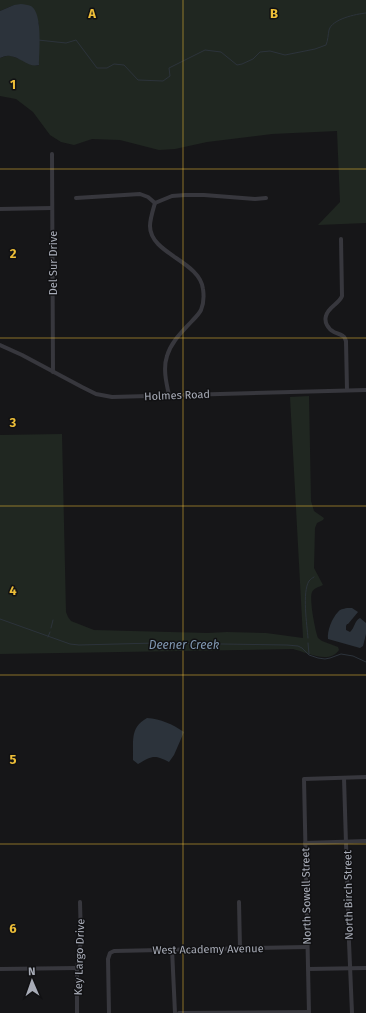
<svg xmlns="http://www.w3.org/2000/svg" width="366" height="1013" font-family="'Fira Sans',sans-serif">
	<style>
		.green { fill: #202721 }
		.water { fill: #2c333b }
		.lines { fill: none; stroke-linecap: round; stroke-linejoin: round }
		.stream { stroke: #2c333b; stroke-width: 1 }
		.minor { stroke: #37373d; stroke-width: 4 }
		.grid { fill: none; stroke: #edbe38; stroke-width: 1; stroke-opacity: 0.55 }
		.labels { text-anchor: middle; stroke-width: 3; stroke-linejoin: round; paint-order: stroke }
		.street-label { font-size: 11px; fill: #a8acb7; stroke: #111113 }
		.water-label { font-size: 12px; font-style: italic; fill: #8097b1; stroke: #111113 }
		.grid-label { font-size: 13px; text-anchor: middle; font-weight: bold; fill: #edbe38; stroke: #111113; stroke-width: 3; stroke-linejoin: round; paint-order: stroke }
	</style>
	<rect width="100%" height="100%" fill="#161618"/>
	<g class="green">
		<polygon points="0,0 366,0 366,223 318,225 340,202 337,131 272,134 207,142 175,149 159,150 120,140 92,139 74,145 61,142 50,135 33,112 16,99 0,96 0,58 9,55 37,66 39,65 39,23 14,5 0,11"/>
		<path d="M309,396L311,501L314,511L324,518L323,520L317,523L315,528L314,568L323,585C319,587 314,588 312,592C309,599 315,630 318,638L322,641L338,647L339,650C329,665 306,652 293,649L0,654V435L62,434L66,612L68,617L71,621L94,630L208,633L227,632L266,633L303,638L290,397Z"/>
	</g>
	<g class="water">
		<path d="M21,4C24,4 28,5 31,6C43,13 39,52 39,65C29,68 20,57 10,56C7,55 3,57 0,58V11L14,5Z"/>
		<path d="M347,608H352L358,612L348,624H347L346,626V630L350,632C355,628 354,621 360,618L366,623V634L363,646L360,648L328,639C327,631 332,618 338,612C340,609 343,609 347,608Z"/>
		<path d="M147,718C161,719 172,724 184,732L174,755L169,762C154,754 152,756 138,764L133,760C134,742 129,728 147,718Z"/>
	</g>
	<g class="lines">
		<g class="stream">
			<path d="M38,40L66,43L76,40L97,68H107L114,64L124,65L138,80L163,81L170,76L169,68L205,50L221,52L237,65L242,64L253,59L260,52L270,51L285,55L315,49L326,45C328,40 328,35 329,30C332,19 356,14 366,13"/>
			<polyline points="0,619 70,644 79,645 156,643 287,645 298,646 302,648 309,655 318,658 325,659 330,658 341,654 353,656 366,662"/>
			<polyline points="51,628 53,620"/>
			<polyline points="48,637 50,632"/>
			<path d="M308,638C307,625 302,592 309,581C311,579 312,578 314,577"/>
			<polyline points="308,643 309,654"/>
		</g>
		<g class="minor">
			<polyline points="52,154 53,372"/>
			<polyline points="76,198 140,194 148,197 155,203 172,196 185,195 204,195 255,199 266,198"/>
			<path d="M155,203C153,210 150,219 150,226C150,254 200,261 203,289C204,296 204,303 201,310C199,314 195,318 192,321C182,332 171,342 167,356C163,368 166,382 169,395"/>
			<polyline points="0,209 52,208"/>
			<path d="M341,239L342,296C339,304 328,307 326,316C324,322 328,329 334,332C336,333 340,334 343,336C345,337 345,339 346,341L347,390"/>
			<polyline points="0,345 22,355 82,387 96,394 112,397 366,390"/>
			<polyline points="344,778 349,942 352,1013"/>
			<polyline points="305,843 366,841"/>
			<polyline points="239,902 240,948"/>
			<polyline points="172,949 175,1013"/>
			<polyline points="0,969 77,968"/>
			<polyline points="308,969 366,968"/>
			<polyline points="77,1013 77,968 81,940 80,902"/>
			<polyline points="109,1013 108,959 110,953 114,951 307,947"/>
			<polyline points="179,1013 309,1012"/>
			<polyline points="309,1013 304,779 366,777"/>
		</g>
	</g>
	<path class="grid" d="M183,0V1013M0,169H366M0,338H366M0,506H366M0,675H366M0,844H366"/>
	<g class="labels">
		<g class="street-label">
			<text transform="translate(53 263) rotate(-90)" y="4">Del Sur Drive</text>
			<text transform="translate(177 395) rotate(-2)" y="4">Holmes Road</text>
			<text transform="translate(348 895) rotate(-91)" y="4">North Birch Street</text>
			<text transform="translate(306 896) rotate(-91)" y="4">North Sowell Street</text>
			<text transform="translate(208 949) rotate(-1)" y="4">West Academy Avenue</text>
			<text transform="translate(79 957) rotate(-88)" y="4">Key Largo Drive</text>
		</g>
		<g class="water-label">
			<text x="184" y="649">Deener Creek</text>
		</g>
	</g>
	<g class="grid-label">
		<text x="92" y="18">A</text>
		<text x="274" y="18">B</text>
		<text x="13" y="89">1</text>
		<text x="13" y="258">2</text>
		<text x="13" y="427">3</text>
		<text x="13" y="595">4</text>
		<text x="13" y="764">5</text>
		<text x="13" y="933">6</text>
	</g>
	<g transform="translate(32 981) rotate(358)" stroke="#111113" stroke-width="3" paint-order="stroke">
	<path d="M0-3L7 15L0 10L-7 15Z" fill="#a8acb7"/>
	<text y="-6" font-size="11" font-weight="bold" text-anchor="middle" fill="#a8acb7">N</text>
	</g>
</svg>
